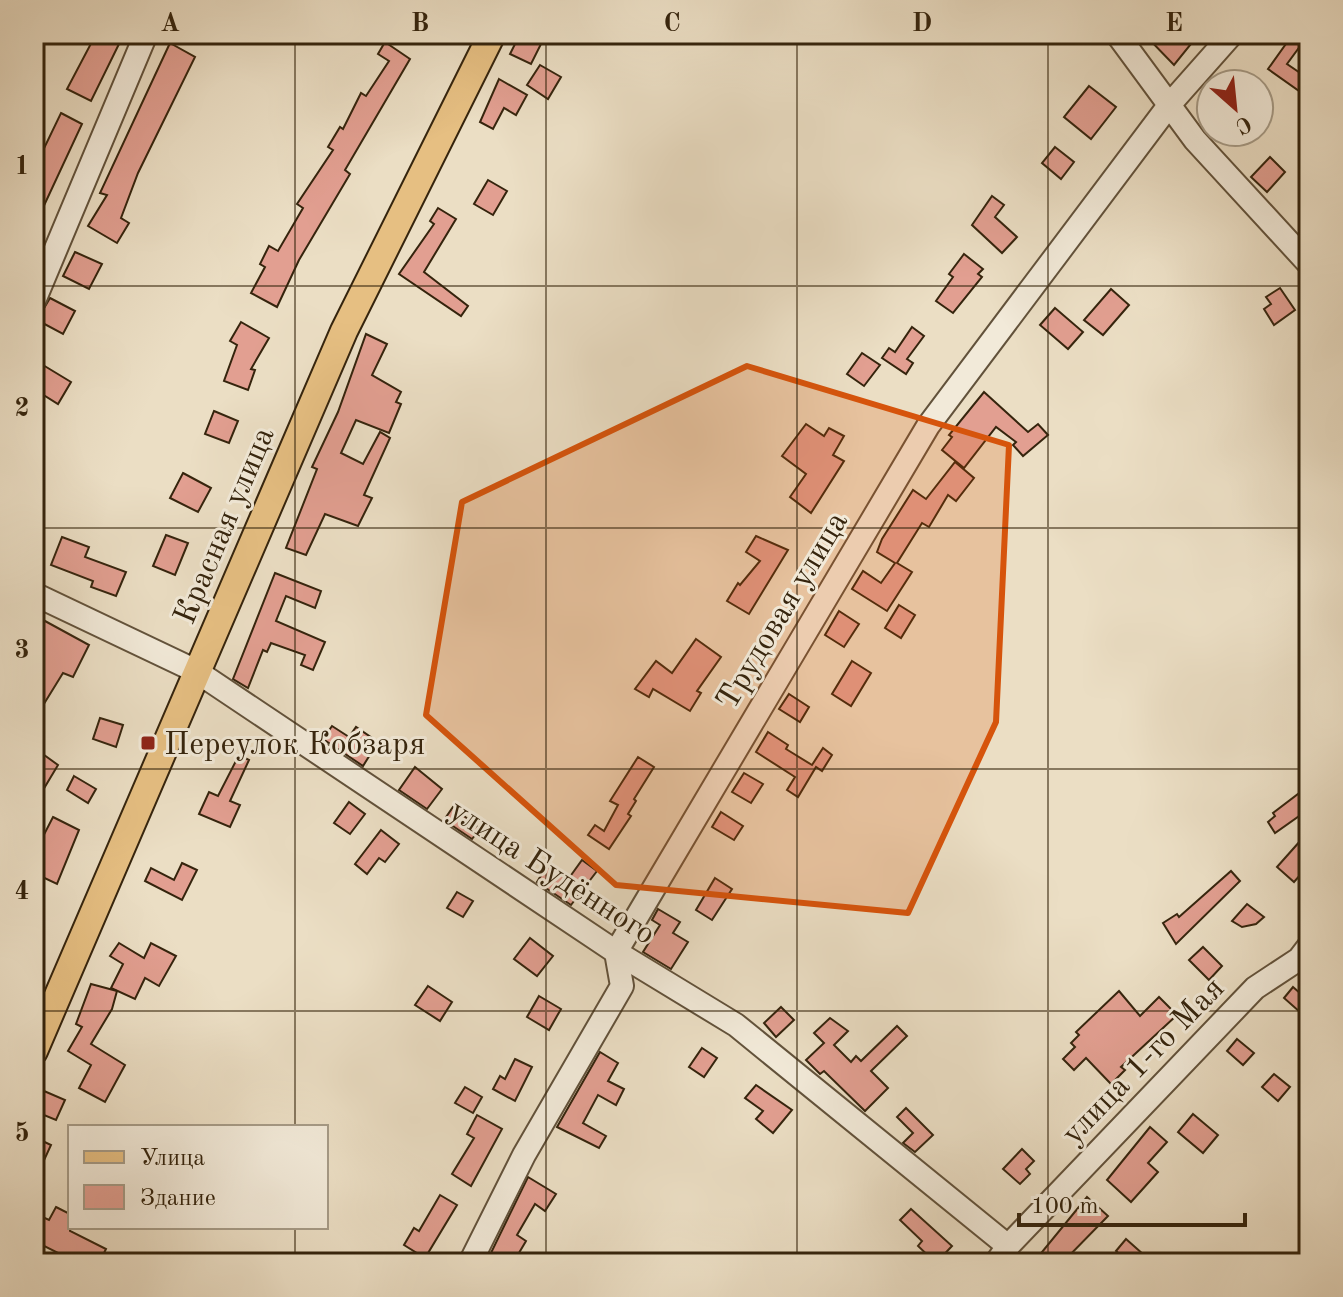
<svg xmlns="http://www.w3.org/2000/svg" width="1343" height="1297" font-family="'Old Standard TT',serif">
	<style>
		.building { fill: #e29f91; stroke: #35240d; stroke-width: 2 }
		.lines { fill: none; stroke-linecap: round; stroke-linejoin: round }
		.minor-casing { stroke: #62523b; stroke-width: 26 }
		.major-casing { stroke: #35240d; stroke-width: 30 }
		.minor { stroke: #f2ead9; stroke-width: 22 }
		.major { stroke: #e6bf82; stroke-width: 26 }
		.marked { fill: #d6540c; fill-opacity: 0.2; stroke: #d6540c; stroke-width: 6; stroke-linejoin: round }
		.grid { fill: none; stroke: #35240d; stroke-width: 2; stroke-opacity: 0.55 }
		.poi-dot { fill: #8f2418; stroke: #f2ead9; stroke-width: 3 }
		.labels { text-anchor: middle; stroke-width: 6; stroke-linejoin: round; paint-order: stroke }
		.street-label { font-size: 32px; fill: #35240d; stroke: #f2ead9 }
		.poi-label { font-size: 32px; fill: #35240d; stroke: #f2ead9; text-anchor: start }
		.neatline { fill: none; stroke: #35240d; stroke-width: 3 }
		.grid-label { font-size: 26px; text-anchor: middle; font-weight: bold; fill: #35240d }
	</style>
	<rect width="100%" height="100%" fill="#ebdec4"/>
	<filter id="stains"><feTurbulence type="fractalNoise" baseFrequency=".0025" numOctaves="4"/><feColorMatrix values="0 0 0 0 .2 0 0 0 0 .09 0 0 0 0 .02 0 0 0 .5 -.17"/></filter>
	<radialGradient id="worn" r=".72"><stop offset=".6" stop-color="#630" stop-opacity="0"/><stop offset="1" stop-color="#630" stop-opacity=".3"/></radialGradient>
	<g class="building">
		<polygon points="96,34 119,44 91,101 67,89"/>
		<polygon points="520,34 546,34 531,64 510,54"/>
		<polygon points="1144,34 1199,34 1174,65"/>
		<polygon points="1293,34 1309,34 1287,64 1309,79 1309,98 1268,69"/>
		<polygon points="385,42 410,59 345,170 350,174 299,260 277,307 251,293 265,267 260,264 269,246 278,251 303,208 297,204 333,150 328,147 340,127 343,129 361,93 366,96 389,61 378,54"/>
		<polygon points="170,43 195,57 138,173 121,218 129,223 117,243 88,226 107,195 100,193"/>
		<polygon points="540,65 561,77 548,99 527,85"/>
		<polygon points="499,79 527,95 516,115 504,108 493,129 480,122"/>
		<polygon points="1089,86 1116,107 1091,139 1064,117"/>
		<polygon points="61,113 82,124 34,227 34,169"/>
		<polygon points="1055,147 1074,162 1061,179 1042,163"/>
		<polygon points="1270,157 1285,172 1267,192 1251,177"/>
		<polygon points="488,180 507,191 493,215 474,204"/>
		<polygon points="992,196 1004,205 995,217 1017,237 1002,253 972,225"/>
		<polygon points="438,208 456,219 424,272 468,306 461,316 399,274 434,224 430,221"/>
		<polygon points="75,252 102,264 89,289 63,276"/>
		<polygon points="964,254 983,269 978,274 982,277 953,313 936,301 953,277 949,274"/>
		<polygon points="1280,288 1295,310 1274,325 1264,309 1271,304 1266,297"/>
		<polygon points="1111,289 1129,305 1103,335 1084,320"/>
		<polygon points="50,298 75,311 63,334 37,320"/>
		<polygon points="1055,308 1083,332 1068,349 1040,325"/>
		<polygon points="241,322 269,338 251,369 255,370 248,390 224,381 237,345 230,341"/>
		<polygon points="912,327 924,336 907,359 913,363 906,374 882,358 889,348 895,352"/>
		<polygon points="366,334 387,344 372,375 401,392 396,402 401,404 389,433 356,420 341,453 363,464 380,432 390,438 364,495 372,498 358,526 325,514 306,555 286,548 317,469 312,467 338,412"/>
		<polygon points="862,353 880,365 864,386 847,374"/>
		<polygon points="38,362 71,382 58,404 34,389 34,369"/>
		<polygon points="984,392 1028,432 1038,424 1048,435 1023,456 1013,445 1016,442 996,427 964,468 942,450 952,437 949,435"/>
		<polygon points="214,411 238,421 229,443 205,434"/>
		<polygon points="806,424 824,436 829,428 844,436 833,455 844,461 811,513 790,497 806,474 782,456"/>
		<polygon points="955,462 974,478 956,501 948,495 929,527 922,523 897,563 912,572 887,611 852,589 863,571 881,583 895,563 877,552 882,539 913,490 926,499"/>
		<polygon points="183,473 211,488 198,512 170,498"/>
		<polygon points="166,535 188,543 175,575 153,566"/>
		<polygon points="756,536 788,550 749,614 727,601 738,583 740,585 760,561 746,552"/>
		<polygon points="62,537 89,547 85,557 126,572 116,596 91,587 93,581 51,565"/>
		<polygon points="275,573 321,591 315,608 286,596 276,621 325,642 313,670 301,665 305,655 271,643 267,652 263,650 248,688 233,679"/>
		<polygon points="899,605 915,615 901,638 885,628"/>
		<polygon points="839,611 859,624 844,647 825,635"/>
		<polygon points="34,615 89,645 73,677 63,673 34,720"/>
		<polygon points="696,639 721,657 697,691 701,693 690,711 653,689 649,697 635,689 656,661 672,673"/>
		<polygon points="852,661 871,673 851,706 832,694"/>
		<polygon points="789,694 809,707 800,722 779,709"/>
		<polygon points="100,718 123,725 116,747 93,739"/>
		<polygon points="332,726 349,737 356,727 378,742 363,766 323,739"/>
		<polygon points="768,732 788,745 786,749 812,765 823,748 832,755 822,771 816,767 798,797 787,790 795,777 756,752"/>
		<polygon points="40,752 58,765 43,790 34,784 34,761"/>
		<polygon points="239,755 249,760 230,801 240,805 230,827 199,814 209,792 218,796"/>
		<polygon points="638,757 654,767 634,799 636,801 628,814 631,816 609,849 588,835 595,825 604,831 618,805 610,801"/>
		<polygon points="415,767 442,789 427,809 399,790"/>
		<polygon points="744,773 763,784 751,803 732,792"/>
		<polygon points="74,776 96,789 88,803 67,790"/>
		<polygon points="1298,794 1309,809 1275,833 1268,822 1275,816 1273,813"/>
		<polygon points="349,802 365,814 350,834 334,823"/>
		<polygon points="453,807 480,829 472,839 444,820"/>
		<polygon points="721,812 743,826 734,840 712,827"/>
		<polygon points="53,817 79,830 57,884 34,873 34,854"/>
		<polygon points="381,830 399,844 385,862 379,858 367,874 355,864"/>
		<polygon points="1309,831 1309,865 1294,882 1277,867"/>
		<polygon points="582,860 597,871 571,905 537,882 547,866 569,878"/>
		<polygon points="182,863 197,870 182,900 145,881 151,868 174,880"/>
		<polygon points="1231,871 1240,881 1176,944 1163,923 1177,914 1179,917"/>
		<polygon points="715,878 732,889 712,920 696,910"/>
		<polygon points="457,892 473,901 463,917 447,908"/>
		<polygon points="1247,904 1264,917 1256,924 1242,927 1232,921"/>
		<polygon points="658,909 680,922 673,933 688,942 671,969 643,952 660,925 652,920"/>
		<polygon points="530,938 553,956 537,976 514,959"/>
		<polygon points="119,943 144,958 151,943 176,956 159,986 145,978 135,999 111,988 123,964 110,956"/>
		<polygon points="1203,947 1222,966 1209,980 1189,960"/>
		<polygon points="91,984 117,991 112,1009 91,1044 125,1065 105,1102 79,1088 91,1065 68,1051 82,1027 76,1024"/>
		<polygon points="428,986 452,1002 440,1021 415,1005"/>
		<polygon points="1293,987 1309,1001 1309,1020 1284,998"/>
		<polygon points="1119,991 1140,1016 1159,997 1177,1015 1121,1067 1125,1070 1111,1084 1086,1058 1074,1070 1063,1059 1075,1047 1071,1043 1079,1035 1076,1032"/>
		<polygon points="539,996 561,1009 549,1030 527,1017"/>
		<polygon points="781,1007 794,1020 776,1037 764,1023"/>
		<polygon points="830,1018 848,1031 834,1045 851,1062 856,1056 861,1061 897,1026 907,1036 871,1071 888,1088 865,1111 824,1071 820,1074 806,1060 824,1043 814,1033"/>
		<polygon points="1237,1039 1254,1053 1243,1065 1227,1051"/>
		<polygon points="702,1048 717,1058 704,1077 689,1067"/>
		<polygon points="600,1052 618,1063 608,1081 624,1089 616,1105 598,1095 583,1123 606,1136 599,1148 557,1127"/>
		<polygon points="515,1059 532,1067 515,1101 493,1089 500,1076 505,1079"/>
		<polygon points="1274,1074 1290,1087 1278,1101 1262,1087"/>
		<polygon points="756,1085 792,1110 773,1133 756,1119 763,1111 745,1098"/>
		<polygon points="465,1087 482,1097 473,1113 455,1103"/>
		<polygon points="44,1091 65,1100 56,1120 34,1111"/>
		<polygon points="906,1108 933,1135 915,1152 903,1143 913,1133 897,1117"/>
		<polygon points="1193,1114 1218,1135 1203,1153 1178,1132"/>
		<polygon points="477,1115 502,1129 471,1186 452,1174 474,1138 467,1134"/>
		<polygon points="1150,1127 1167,1142 1148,1163 1158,1172 1131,1202 1107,1180"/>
		<polygon points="34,1137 51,1145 34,1182"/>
		<polygon points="1022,1149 1034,1161 1026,1169 1030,1174 1020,1184 1003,1169"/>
		<polygon points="528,1177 556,1194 545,1211 535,1204 517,1235 526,1241 513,1263 495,1263 488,1259"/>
		<polygon points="440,1195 457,1205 425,1258 404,1245 414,1228 419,1231"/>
		<polygon points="1087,1197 1108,1216 1062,1263 1033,1263"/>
		<polygon points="56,1207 70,1214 70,1231 106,1249 99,1263 78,1263 34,1241 34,1213 49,1220"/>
		<polygon points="911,1209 952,1246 936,1263 918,1246 922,1241 900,1220"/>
		<polygon points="1126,1239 1153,1263 1130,1263 1116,1251"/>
	</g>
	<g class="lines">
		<defs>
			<g id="minor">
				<polyline points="1117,34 1195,140 1309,264"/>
				<polyline points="34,301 146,34"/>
				<polyline points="34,594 196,671 616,952 736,1025 1008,1246"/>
				<polyline points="470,1263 524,1155 622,986 616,952 928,426 1170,104 1232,34"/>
				<polyline points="996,1263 1008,1246 1255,988 1299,959 1309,946"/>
			</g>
			<polyline id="major" points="34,1051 344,331 492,34"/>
		</defs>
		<use href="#minor" class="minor-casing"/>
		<use href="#major" class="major-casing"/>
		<use href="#minor" class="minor"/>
		<use href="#major" class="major"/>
	</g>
	<path class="marked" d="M747,366L1009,445L996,722L908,913L616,885L426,715L462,502Z"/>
	<path class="grid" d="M295,34V1127M546,34V1263M797,34V1263M1048,34V1263M34,286H1309M34,528H1309M34,769H1309M34,1011H1309M295,1227V1263"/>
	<rect class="poi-dot" x="140" y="735" width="16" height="16" rx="4"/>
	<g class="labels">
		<g class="street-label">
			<text transform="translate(223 525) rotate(-67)" y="11">Красная улица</text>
			<text transform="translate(781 610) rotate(-59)" y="11">Трудовая улица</text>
			<text transform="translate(553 871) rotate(33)" y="11">улица Будённого</text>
			<text transform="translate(1142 1060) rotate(-46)" y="11">улица 1-го Мая</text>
		</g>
		<g class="poi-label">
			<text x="164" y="754">Переулок Кобзаря</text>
		</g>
	</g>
	<rect width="1343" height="1297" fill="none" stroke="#ebdec4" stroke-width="88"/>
	<rect x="68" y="1125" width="260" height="104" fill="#f2ead9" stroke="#a69b87" stroke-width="2"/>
	<rect x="84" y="1151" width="40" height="12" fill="#e6bf82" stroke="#a69b87" stroke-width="2"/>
	<text x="140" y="1165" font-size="24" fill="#35240d">Улица</text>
	<rect x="84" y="1185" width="40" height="24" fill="#e29f91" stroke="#a69b87" stroke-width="2"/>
	<text x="140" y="1205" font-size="24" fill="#35240d">Здание</text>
	<g transform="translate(1235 108) rotate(153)"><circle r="38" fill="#f2ead9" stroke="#a69b87" stroke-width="2"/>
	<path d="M0-6L14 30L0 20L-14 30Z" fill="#8f2418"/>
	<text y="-12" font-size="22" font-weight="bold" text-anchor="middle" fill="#35240d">С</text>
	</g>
	<path d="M1019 1213v12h226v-12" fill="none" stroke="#35240d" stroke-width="4"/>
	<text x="1031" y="1213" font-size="24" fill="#35240d" stroke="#f2ead9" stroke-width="6" paint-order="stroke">100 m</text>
	<rect x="44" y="44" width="1255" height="1209" class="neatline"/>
	<g class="grid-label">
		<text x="170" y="31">A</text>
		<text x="420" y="31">B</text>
		<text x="672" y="31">C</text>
		<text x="922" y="31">D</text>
		<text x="1174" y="31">E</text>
		<text x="22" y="174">1</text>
		<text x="22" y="416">2</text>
		<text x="22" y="658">3</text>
		<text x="22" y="899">4</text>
		<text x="22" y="1141">5</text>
	</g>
	<rect width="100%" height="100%" filter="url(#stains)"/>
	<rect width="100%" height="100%" fill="url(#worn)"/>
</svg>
